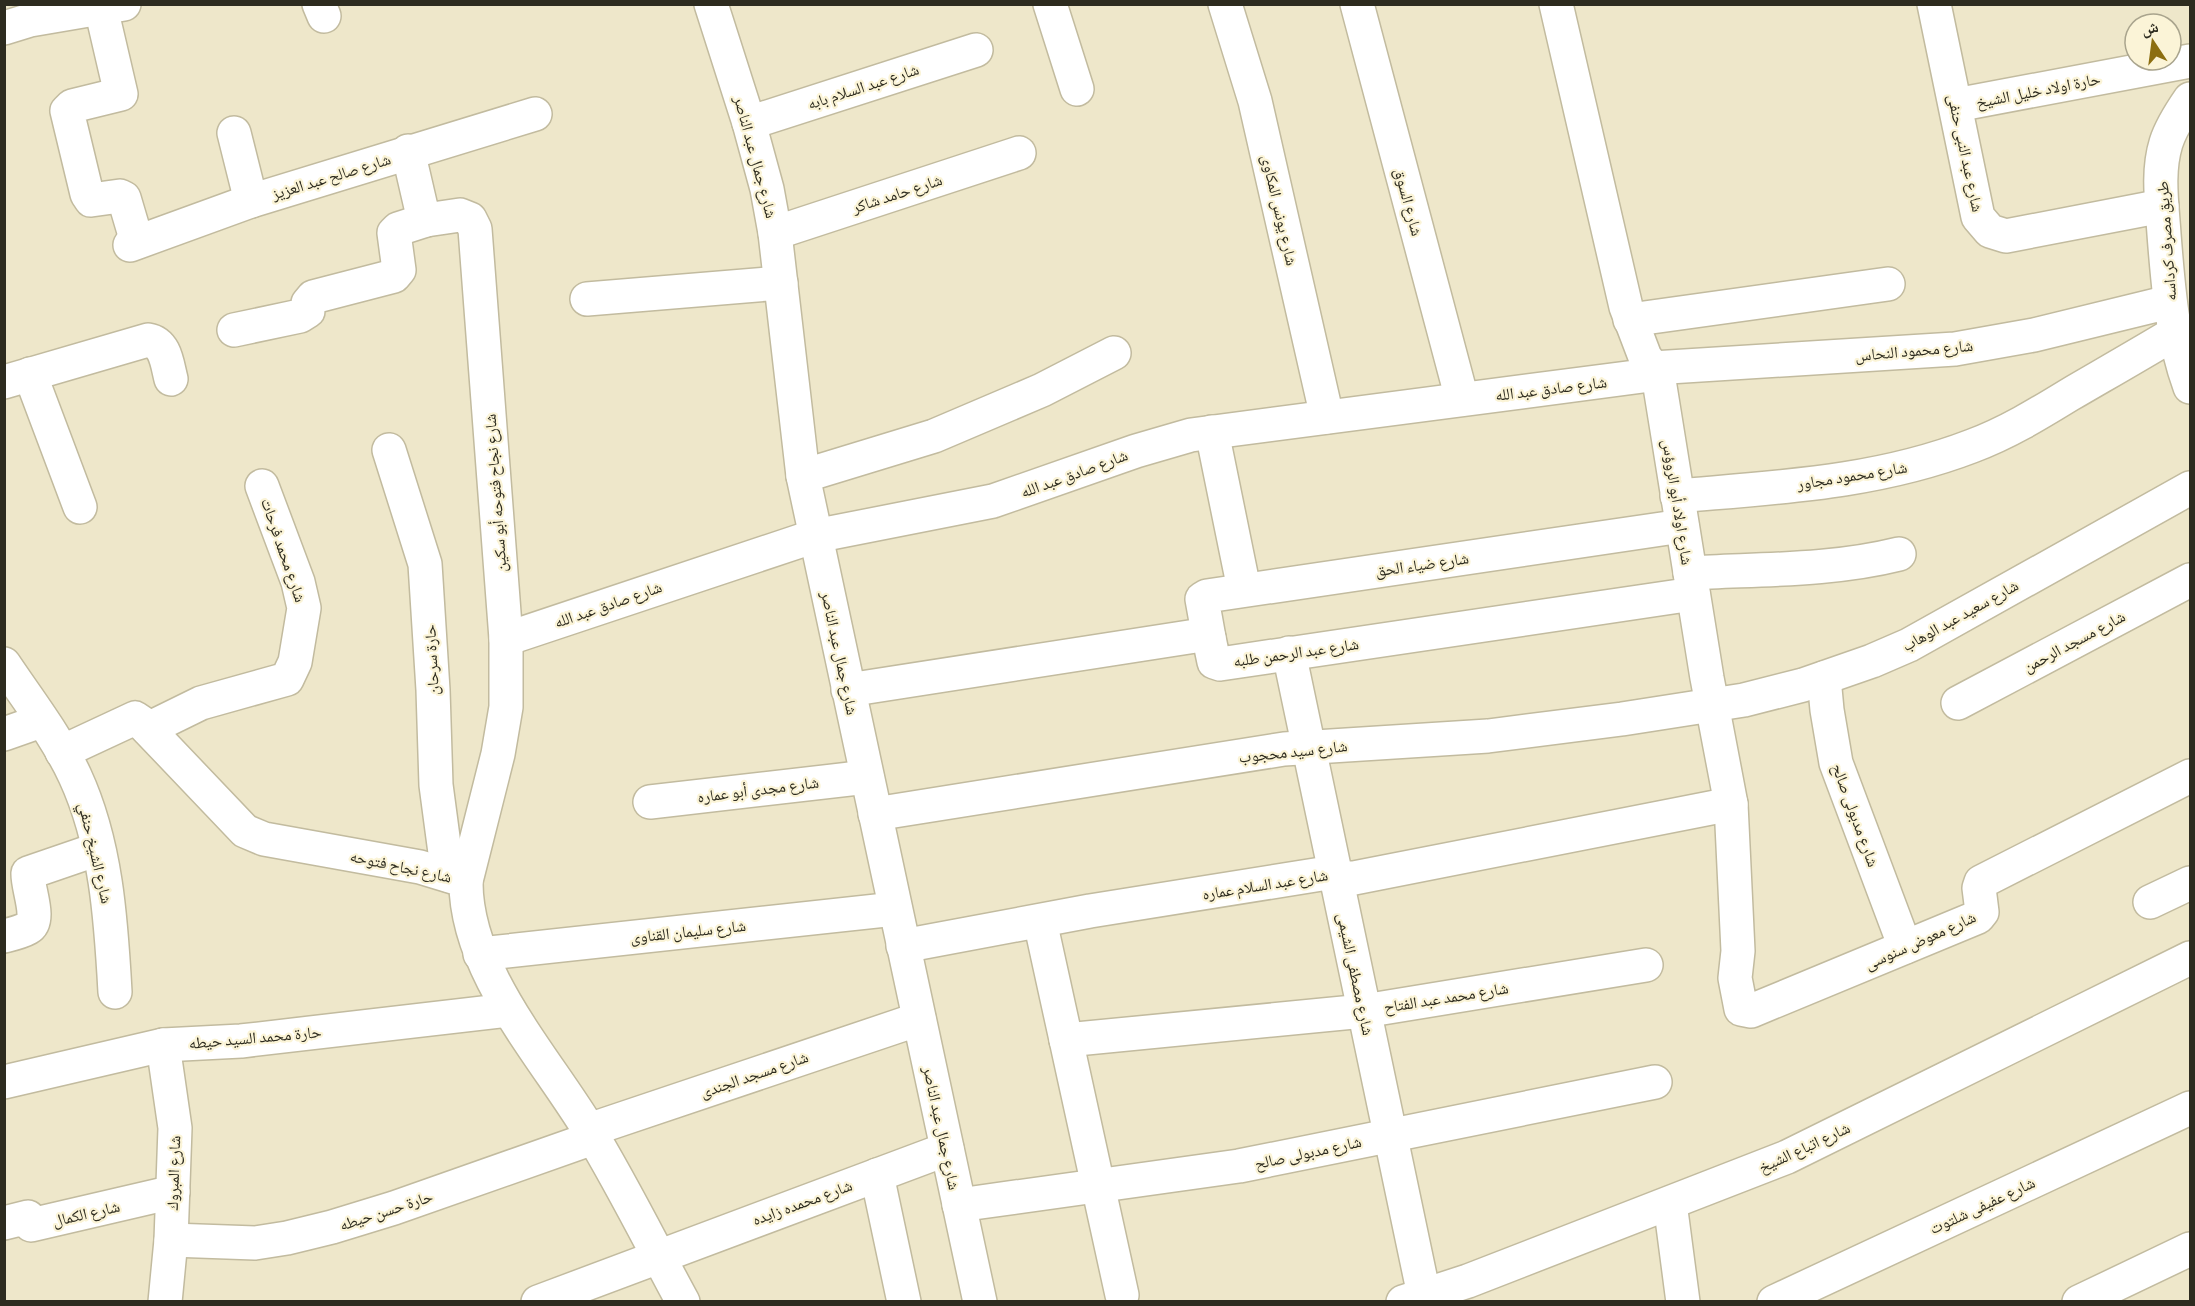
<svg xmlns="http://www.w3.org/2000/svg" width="2195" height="1306" font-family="Manrope,'Noto Naskh Arabic',sans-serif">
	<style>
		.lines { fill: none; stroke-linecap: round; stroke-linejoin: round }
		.minor-casing { stroke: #c2bb9f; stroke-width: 36 }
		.minor { stroke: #fff; stroke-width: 33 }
		.labels { text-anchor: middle; stroke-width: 4.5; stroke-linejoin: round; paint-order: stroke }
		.street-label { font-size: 16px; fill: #2d2b1f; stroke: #fbf4d7 }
	</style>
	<rect width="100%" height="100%" fill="#eee7ca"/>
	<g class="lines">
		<defs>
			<g id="minor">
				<polyline points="319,4 324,16"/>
				<polyline points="711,4 749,123 767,189 775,233 803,476 980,1302"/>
				<polyline points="1050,4 1077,89"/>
				<polyline points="1225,4 1255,101 1327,417"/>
				<polyline points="1357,4 1462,399"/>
				<polyline points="1556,4 1626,307 1645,357 1658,374 1707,678 1731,804 1738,951 1735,978 1741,1009 1751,1011 1978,917 1982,912 1979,888 1981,882 2190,776"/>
				<polyline points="1934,4 1978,217 1990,231 2006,236 2162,206"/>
				<polyline points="101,8 121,94 72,106 67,111 87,194 91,200 120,196 124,198 137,242"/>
				<polyline points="4,28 30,20 124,4"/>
				<path d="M2190,99C2181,112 2171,127 2166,143C2157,172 2162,204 2164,234C2168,286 2172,338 2190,387"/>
				<polyline points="1956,105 2190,61"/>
				<polyline points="749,123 976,50"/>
				<polyline points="234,133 251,201"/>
				<polyline points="408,151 423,216 426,220 460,215 470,219 475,229 506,639 506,707 498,754 466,881"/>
				<polyline points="775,233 1019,153"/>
				<polyline points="130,245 251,201 535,114"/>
				<polyline points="587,299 781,283"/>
				<polyline points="1630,320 1888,284"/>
				<polyline points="234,330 300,316 308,311 308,303 313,297 394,276 399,270 394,233 398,229 426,220"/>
				<polyline points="1653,368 1955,349 2034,335 2169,302"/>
				<polyline points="30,374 80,507"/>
				<path d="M4,382L148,340C166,343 167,364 171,379"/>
				<polyline points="1212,432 1244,589"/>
				<polyline points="389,450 425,564 433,690 436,785 448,875"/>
				<polyline points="803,476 934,436 1042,390 1114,353"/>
				<path d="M1677,496C1779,487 1876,483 1972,446C2007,433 2038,414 2069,395C2105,374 2140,354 2175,333"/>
				<path d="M1690,573C1759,569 1831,571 1899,554"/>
				<polyline points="1209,638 1202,599 1207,596 1682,526"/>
				<polyline points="506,639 815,536 993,501 1136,451 1191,435 1658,374"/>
				<polyline points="1289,653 1424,1295"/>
				<path d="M4,664C28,700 57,737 75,776C106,843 111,919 115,992"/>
				<polyline points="1824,678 1827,710 1836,763 1905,947"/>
				<polyline points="848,690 1202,635 1209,638 1214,662 1220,664 1693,594"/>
				<polyline points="1958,703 2190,580"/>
				<polyline points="148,729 201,703 287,679 295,662 304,608 298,582 262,486"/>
				<polyline points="4,734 41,721"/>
				<path d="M62,752L135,718L141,722L245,831L264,839L420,867L466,881C465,971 545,1057 589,1130C623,1186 652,1245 683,1302"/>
				<polyline points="650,802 867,777"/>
				<polyline points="875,814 1284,749 1488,736 1622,719 1744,700 1803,685 1872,661 1909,645 2190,488"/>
				<polyline points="2150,902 2190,883"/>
				<polyline points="1040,921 1122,1295"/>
				<path d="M4,936C12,934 21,932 28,928C42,920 27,888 28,873L98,849"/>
				<polyline points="903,946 1090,911 1334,872 1345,878 1354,878 1731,804"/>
				<polyline points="480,954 895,909"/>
				<polyline points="1066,1040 1364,1011 1646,965"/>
				<polyline points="163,1045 175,1128 171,1240 165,1302"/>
				<polyline points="4,1082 163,1045 241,1041 509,1010"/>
				<polyline points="589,1130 919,1019"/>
				<polyline points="877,1175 904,1302"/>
				<polyline points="1670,1203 1683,1302"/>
				<polyline points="959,1205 1239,1166 1655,1082"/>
				<polyline points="4,1223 28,1217 31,1225 173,1192"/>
				<polyline points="171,1240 255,1243 287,1238 332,1227 394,1208 593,1138"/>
				<polyline points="538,1302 947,1149"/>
				<polyline points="1403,1302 1468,1281 1787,1157 2190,958"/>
				<polyline points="1774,1302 2190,1108"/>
				<polyline points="2079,1302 2190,1249"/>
			</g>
		</defs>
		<use href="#minor" class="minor-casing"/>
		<use href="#minor" class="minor"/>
	</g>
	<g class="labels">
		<g class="street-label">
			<text transform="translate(863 86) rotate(-18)" y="6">شارع عبد السلام بابه</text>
			<text transform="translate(2038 90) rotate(-11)" y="6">حارة اولاد خليل الشيخ</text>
			<text transform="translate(1966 153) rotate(78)" y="6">شارع عبد النبى حنفى</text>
			<text transform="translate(756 157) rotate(75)" y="6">شارع جمال عبد الناصر</text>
			<text transform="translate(331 176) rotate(-17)" y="6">شارع صالح عبد العزيز</text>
			<text transform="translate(897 193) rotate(-18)" y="6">شارع حامد شاكر</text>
			<text transform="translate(1409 202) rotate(75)" y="6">شارع السوق</text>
			<text transform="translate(1280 210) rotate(77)" y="6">شارع يونس المكاوى</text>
			<text transform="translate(2166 241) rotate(-94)" y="6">طريق مصرف كرداسه</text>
			<text transform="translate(1914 350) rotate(-5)" y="6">شارع محمود النحاس</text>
			<text transform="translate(1551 388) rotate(-7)" y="6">شارع صادق عبد الله</text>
			<text transform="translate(1074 473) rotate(-20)" y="6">شارع صادق عبد الله</text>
			<text transform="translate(1852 475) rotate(-9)" y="6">شارع محمود مجاور</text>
			<text transform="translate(495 493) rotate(-94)" y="6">شارع نجاح فتوحه أبو سكين</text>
			<text transform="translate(1678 502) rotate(81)" y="6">شارع اولاد أبو الروؤس</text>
			<text transform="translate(284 550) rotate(71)" y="6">شارع محمد فرحات</text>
			<text transform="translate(1422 564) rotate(-8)" y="6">شارع ضياء الحق</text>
			<text transform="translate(608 604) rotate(-19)" y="6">شارع صادق عبد الله</text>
			<text transform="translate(1960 615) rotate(-29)" y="6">شارع سعيد عبد الوهاب</text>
			<text transform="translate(2074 641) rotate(-28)" y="6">شارع مسجد الرحمن</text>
			<text transform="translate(1296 652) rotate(-8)" y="6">شارع عبد الرحمن طلبه</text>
			<text transform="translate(840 653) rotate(78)" y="6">شارع جمال عبد الناصر</text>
			<text transform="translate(431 660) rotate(-93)" y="6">حارة سرحان</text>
			<text transform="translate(1293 751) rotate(-6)" y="6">شارع سيد محجوب</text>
			<text transform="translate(758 789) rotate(-7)" y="6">شارع مجدى أبو عماره</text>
			<text transform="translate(1856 815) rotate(70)" y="6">شارع مدبولى صالح</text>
			<text transform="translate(96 853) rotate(77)" y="6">شارع الشيخ حنفي</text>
			<text transform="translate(401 866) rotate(12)" y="6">شارع نجاح فتوحه</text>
			<text transform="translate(1265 884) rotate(-9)" y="6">شارع عبد السلام عماره</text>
			<text transform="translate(688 931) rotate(-6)" y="6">شارع سليمان القناوى</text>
			<text transform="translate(1920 940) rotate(-24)" y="6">شارع معوض سنوسى</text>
			<text transform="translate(1356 974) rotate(78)" y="6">شارع مصطفى الشيمى</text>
			<text transform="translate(1446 997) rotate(-9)" y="6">شارع محمد عبد الفتاح</text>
			<text transform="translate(255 1037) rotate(-5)" y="6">حارة محمد السيد حيطه</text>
			<text transform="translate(754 1074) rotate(-19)" y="6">شارع مسجد الجندى</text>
			<text transform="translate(942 1128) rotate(78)" y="6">شارع جمال عبد الناصر</text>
			<text transform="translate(1804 1147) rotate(-25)" y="6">شارع اتباع الشيخ</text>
			<text transform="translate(1308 1152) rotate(-12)" y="6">شارع مدبولى صالح</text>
			<text transform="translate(173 1173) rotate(-88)" y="6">شارع المبروك</text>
			<text transform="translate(802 1202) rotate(-20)" y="6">شارع محمده زايده</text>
			<text transform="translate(1982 1205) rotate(-25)" y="6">شارع عفيفى شلتوت</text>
			<text transform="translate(386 1210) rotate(-18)" y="6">حارة حسن حيطه</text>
			<text transform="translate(86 1213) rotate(-13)" y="6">شارع الكمال</text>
		</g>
	</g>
	<rect width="2195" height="1306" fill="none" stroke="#2d2b1f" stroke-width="12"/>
	<g transform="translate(2153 42) rotate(347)"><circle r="28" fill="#fbf4d7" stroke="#a9a48d" stroke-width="1.5"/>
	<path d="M0-4.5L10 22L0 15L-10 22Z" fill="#8c6e10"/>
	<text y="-9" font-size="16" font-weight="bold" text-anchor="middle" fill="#2d2b1f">ش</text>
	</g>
</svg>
